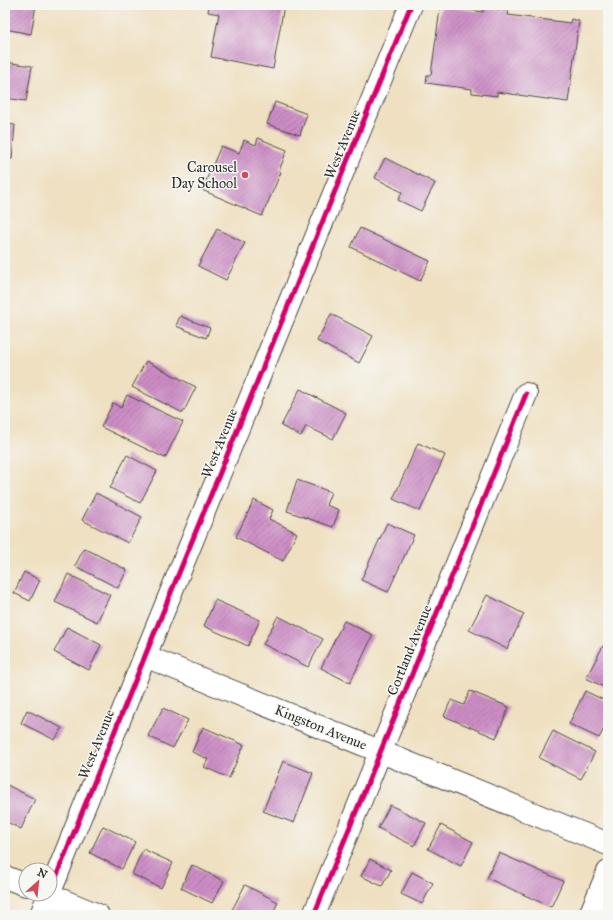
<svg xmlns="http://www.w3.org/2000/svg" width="613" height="920" font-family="'IM FELL Great Primer',serif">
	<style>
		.building { fill: url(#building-hatch) }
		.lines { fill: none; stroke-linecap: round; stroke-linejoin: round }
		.minor-casing { stroke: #484642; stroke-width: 24 }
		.minor { stroke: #fff; stroke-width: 22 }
		.cycleway-casing { stroke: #f6f6f2; stroke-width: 8 }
		.cycleway { stroke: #d6006c; stroke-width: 5 }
		.poi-dot { fill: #d1495b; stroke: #f6f6f2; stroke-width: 1.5 }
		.labels { text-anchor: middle; stroke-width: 3; stroke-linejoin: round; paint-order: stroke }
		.street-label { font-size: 14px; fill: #2b2b2b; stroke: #f6f6f2 }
		.poi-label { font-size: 14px; fill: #2b2b2b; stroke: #f6f6f2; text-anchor: end }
	</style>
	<defs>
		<pattern id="building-hatch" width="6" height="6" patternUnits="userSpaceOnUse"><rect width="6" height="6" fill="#cc8dc5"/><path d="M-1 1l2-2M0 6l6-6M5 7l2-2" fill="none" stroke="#a673a0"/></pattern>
	</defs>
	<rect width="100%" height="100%" fill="#f6f6f2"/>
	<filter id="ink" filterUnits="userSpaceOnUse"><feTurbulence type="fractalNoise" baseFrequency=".025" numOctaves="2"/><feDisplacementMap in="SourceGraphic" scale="8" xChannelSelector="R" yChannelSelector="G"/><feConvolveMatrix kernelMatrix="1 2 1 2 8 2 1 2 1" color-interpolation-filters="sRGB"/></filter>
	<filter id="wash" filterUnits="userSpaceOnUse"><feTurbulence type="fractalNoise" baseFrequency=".012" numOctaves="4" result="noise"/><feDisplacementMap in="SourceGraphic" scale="16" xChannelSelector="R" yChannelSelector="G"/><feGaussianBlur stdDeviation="0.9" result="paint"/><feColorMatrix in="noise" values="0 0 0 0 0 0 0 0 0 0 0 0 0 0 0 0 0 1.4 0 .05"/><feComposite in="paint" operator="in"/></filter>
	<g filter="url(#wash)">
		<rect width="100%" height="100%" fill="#efe0c1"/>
		<g id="blocks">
			<g class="building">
				<polygon points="6,5 36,5 31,34 5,29"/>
				<polygon points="209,5 284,5 273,69 211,57 219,14 208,12"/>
				<polygon points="443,6 483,12 483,7 509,11 508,15 570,23 571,19 579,21 568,102 497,92 497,96 472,93 472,89 426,83 427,75 431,75 440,9"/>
				<polygon points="5,62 32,66 26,101 5,98"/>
				<polygon points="275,102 307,114 300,135 267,124"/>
				<polygon points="5,124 15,125 12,159 5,158"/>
				<polygon points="258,138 287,150 279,171 281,172 262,216 202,190 221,146 239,153 244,140 256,145"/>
				<polygon points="385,158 435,183 421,211 398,200 402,192 375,178"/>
				<polygon points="360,228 430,261 420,281 351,247"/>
				<polygon points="217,229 245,243 226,280 198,266"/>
				<polygon points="331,314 373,336 359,363 317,341"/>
				<polygon points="180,316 210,328 206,338 176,326"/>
				<polygon points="146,361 196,387 183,413 132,387"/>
				<polygon points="300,389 346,413 333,439 306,426 301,436 281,426"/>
				<polygon points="127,395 183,422 165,458 101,427 113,403 121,408"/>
				<polygon points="418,443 445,455 420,511 393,499"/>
				<polygon points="127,455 157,471 140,503 110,488"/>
				<polygon points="297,480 331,492 326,505 339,510 333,527 287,511"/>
				<polygon points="96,493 142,517 128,543 82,520"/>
				<polygon points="254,500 273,510 269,519 297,533 283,561 236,537"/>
				<polygon points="387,523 414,535 388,592 361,580"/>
				<polygon points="84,548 127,570 118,588 75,566"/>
				<polygon points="24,572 40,580 30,601 14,593"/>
				<polygon points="68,574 110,595 97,622 55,602"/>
				<polygon points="487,595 524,614 507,649 469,630"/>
				<polygon points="215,600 260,620 248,646 204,626"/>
				<polygon points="278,616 323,639 308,667 263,644"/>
				<polygon points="344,621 373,635 350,683 321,668"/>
				<polygon points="67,627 101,645 89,670 54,652"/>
				<polygon points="603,646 608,649 608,689 586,678"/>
				<polygon points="470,691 509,707 496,738 444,716 451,700 464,705"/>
				<polygon points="585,691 608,702 608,721 599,738 569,724"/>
				<polygon points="163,708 188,720 173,748 148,736"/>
				<polygon points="27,710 62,728 55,740 21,723"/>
				<polygon points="203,727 244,745 229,778 204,767 208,759 192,752"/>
				<polygon points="553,731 595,752 581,779 539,758"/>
				<polygon points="283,761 313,773 294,823 263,811"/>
				<polygon points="5,784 35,799 21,829 5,821"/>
				<polygon points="390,805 426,823 414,846 378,828"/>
				<polygon points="441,825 473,842 461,866 428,849"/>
				<polygon points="103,826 135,842 122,869 90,853"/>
				<polygon points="143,849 173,863 161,888 132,874"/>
				<polygon points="499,853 563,881 551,907 487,878"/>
				<polygon points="370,859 391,870 382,886 361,876"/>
				<polygon points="192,865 224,881 212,903 181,888"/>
				<polygon points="412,872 433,883 422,904 401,894"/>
				<polygon points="245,885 278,902 272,915 243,915 232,910"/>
			</g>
		</g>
	</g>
	<g filter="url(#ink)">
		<use href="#blocks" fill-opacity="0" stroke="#484642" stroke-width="1"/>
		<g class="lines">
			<defs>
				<g id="minor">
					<polyline points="145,656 608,844"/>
					<polyline points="5,877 26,885"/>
					<polyline points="50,892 145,656 411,5"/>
					<polyline points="47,894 98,915"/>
					<polyline points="41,915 49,894"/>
					<polyline points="314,915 526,394"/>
					<polyline points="590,915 608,872"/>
				</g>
			</defs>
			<use href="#minor" class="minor-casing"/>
			<use href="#minor" class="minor"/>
			<defs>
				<g id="cycleway">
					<polyline points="50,892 145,656 411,5"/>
					<polyline points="314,915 526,394"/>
				</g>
			</defs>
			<use href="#cycleway" class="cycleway-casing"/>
			<use href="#cycleway" class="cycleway"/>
		</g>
	</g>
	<circle class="poi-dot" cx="245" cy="175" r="4"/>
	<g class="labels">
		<g class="street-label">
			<text transform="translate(342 144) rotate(-68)" y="5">West Avenue</text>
			<text transform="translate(219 443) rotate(-68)" y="5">West Avenue</text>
			<text transform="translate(409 650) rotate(-68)" y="5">Cortland Avenue</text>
			<text transform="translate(321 727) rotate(22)" y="5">Kingston Avenue</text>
			<text transform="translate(96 744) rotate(-68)" y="5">West Avenue</text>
		</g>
		<g class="poi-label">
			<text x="237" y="172">Carousel<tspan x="237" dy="16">Day School</tspan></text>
		</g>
	</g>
	<rect width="613" height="920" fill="none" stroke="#f6f6f2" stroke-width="20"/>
	<g transform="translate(38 882) rotate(27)"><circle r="19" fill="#f6f6f2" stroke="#a5a5a2"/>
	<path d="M0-3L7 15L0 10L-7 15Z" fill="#d1495b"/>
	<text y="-6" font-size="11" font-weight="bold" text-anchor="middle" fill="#2b2b2b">N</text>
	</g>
</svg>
